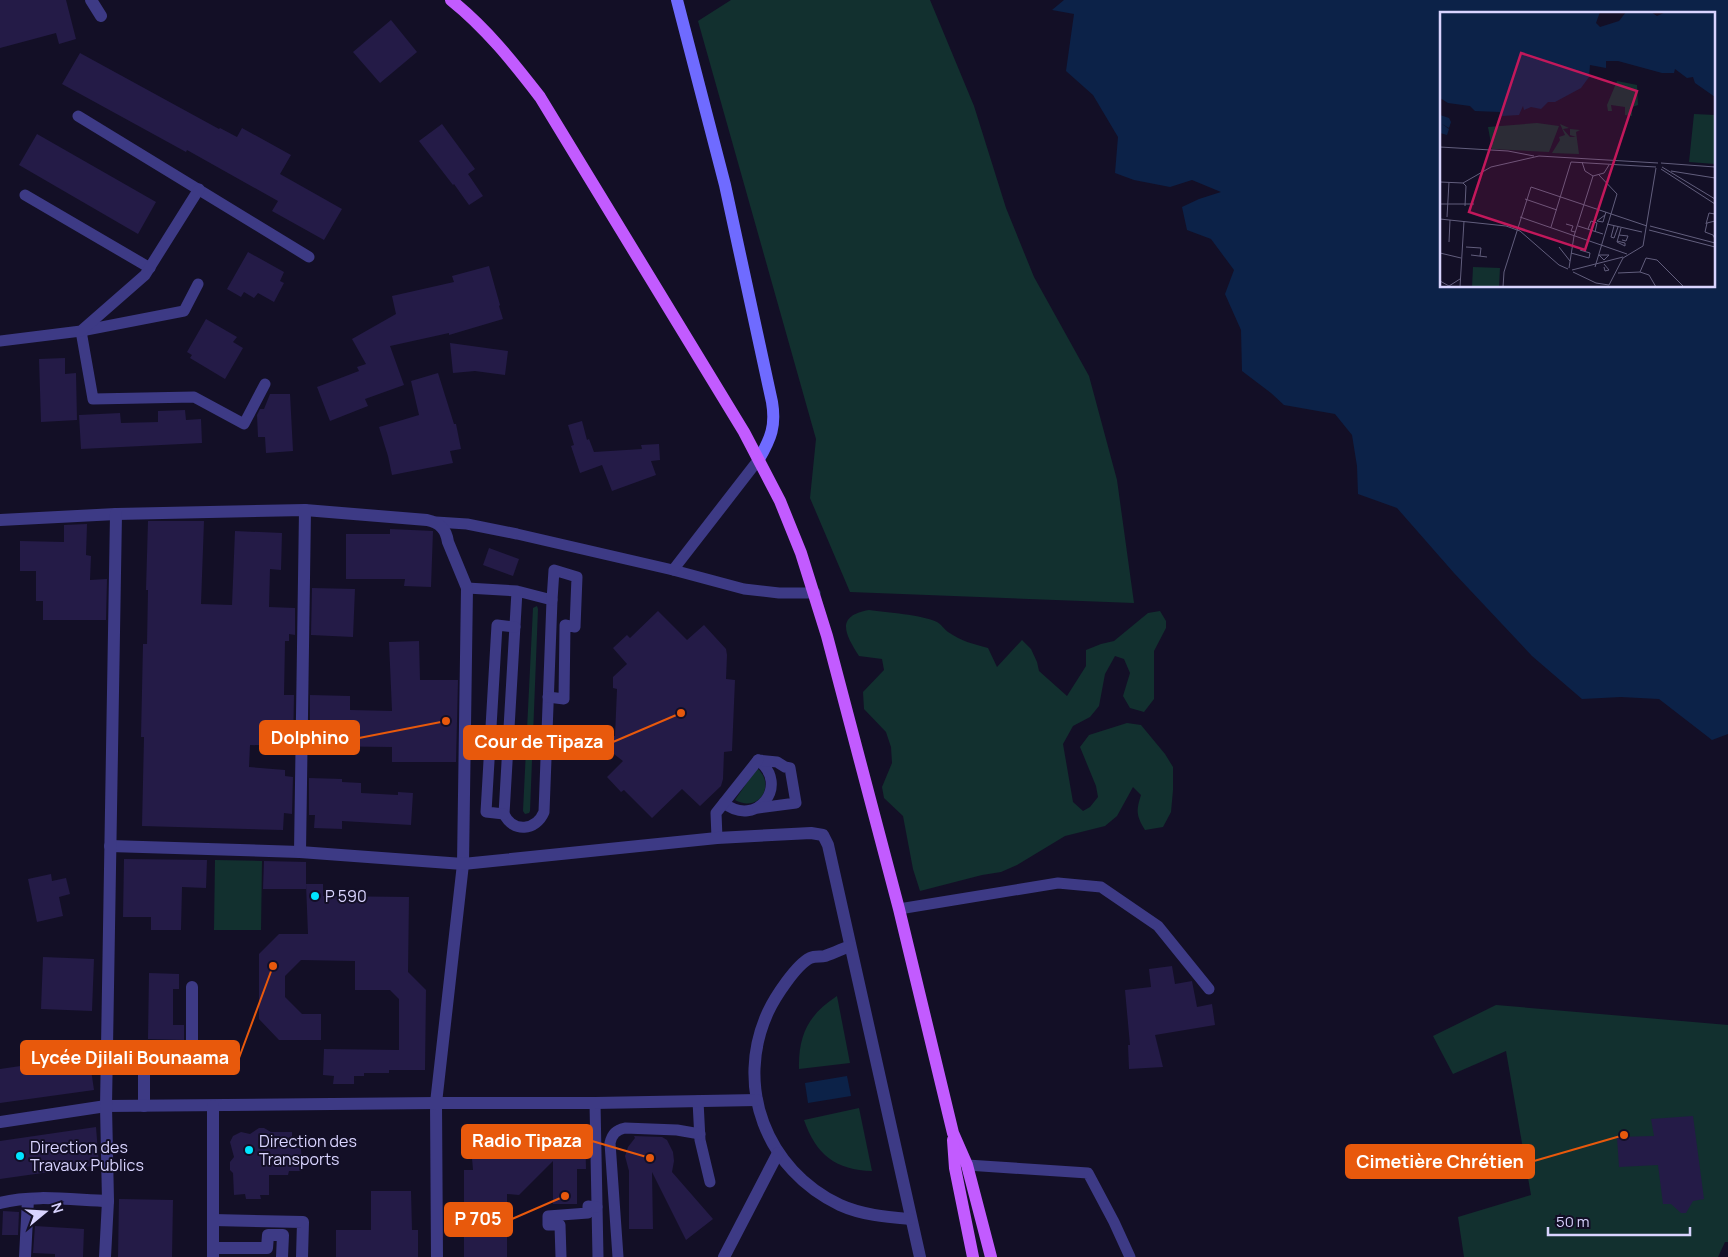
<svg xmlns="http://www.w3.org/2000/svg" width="1728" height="1257" font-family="Manrope,sans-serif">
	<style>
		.green { fill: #12302f }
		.water { fill: #0c2248; fill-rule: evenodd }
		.building { fill: #241b47 }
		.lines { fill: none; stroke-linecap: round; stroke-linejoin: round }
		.service { stroke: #3d3a85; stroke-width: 11 }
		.minor { stroke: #3d3a85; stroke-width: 12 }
		.secondary { stroke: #6f6bff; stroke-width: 12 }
		.primary { stroke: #c25bff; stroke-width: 12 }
		.poi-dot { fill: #00e5ff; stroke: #130f26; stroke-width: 2 }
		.labels { text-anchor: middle; stroke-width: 4; stroke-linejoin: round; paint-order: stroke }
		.poi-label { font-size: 16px; fill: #d9d4ff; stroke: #130f26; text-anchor: start }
		.inset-road { fill: none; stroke: #625e7d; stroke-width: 1 }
		.view { fill: #c2185b; fill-opacity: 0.15; stroke: #c2185b; stroke-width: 2.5 }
		.inset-edge { fill: none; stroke: #d9d4ff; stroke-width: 2.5 }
		.leader { fill: none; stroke: #e8590c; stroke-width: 2 }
		.callout-dot { fill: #e8590c; stroke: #130f26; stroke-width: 2 }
		.callout { fill: #e8590c; stroke: #e8590c; stroke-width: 2 }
		.callout-label { font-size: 18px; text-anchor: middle; font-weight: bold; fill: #fff }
	</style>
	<rect width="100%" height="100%" fill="#130f26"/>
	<g class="green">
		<polygon points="731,0 930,0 974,106 1006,208 1034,277 1089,376 1117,480 1134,603 850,592 810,498 816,439 698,21"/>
		<polygon points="537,606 538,609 530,811 529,813 525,814 523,811 533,608"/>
		<path d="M869,610C889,613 919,614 937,622C941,624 944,629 948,632C961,641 973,644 988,648L997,667L1022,640L1031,649L1037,662L1039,671L1067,696L1086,666V650L1101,644L1114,641L1148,613L1160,611L1166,621V628L1154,651V699L1144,712L1130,708L1123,696L1130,673L1124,659L1115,656L1105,674L1099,706L1090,717L1073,726L1063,744L1073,802L1083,811L1090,807L1098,797L1096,786L1080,747L1089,735L1127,723L1141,725L1165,754L1173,767V790L1171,812L1163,827L1145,830C1136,815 1136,811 1141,795L1133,787L1117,816L1105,826L1065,836L1017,865L1001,872L982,875L920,891L913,869L903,816L884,798L882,787L892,763L891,747L886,732L864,709L863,692L884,670L882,659L859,656C845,634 835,616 869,610Z"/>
		<path d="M757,768C777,786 758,813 735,800Z"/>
		<polygon points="215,860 262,861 261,930 214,930"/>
		<path d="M837,996L850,1063L799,1069C798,1035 809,1014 837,996Z"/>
		<polygon points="1496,1005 1728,1025 1728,1242 1725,1242 1718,1257 1464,1257 1458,1217 1531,1195 1506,1051 1453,1074 1433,1036"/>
		<path d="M859,1108L872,1171C836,1170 816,1155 804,1120Z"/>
	</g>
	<g class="water">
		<path d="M1064,0H1728V734L1712,740L1659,699L1621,697L1582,699L1532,656L1454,573L1397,508L1358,494L1357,466L1352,435L1335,414L1284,405L1271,393L1242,371L1241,330L1225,294L1234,270L1211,239L1187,230L1182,207L1199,199L1221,192L1192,180L1170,187L1134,180L1115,173L1118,137L1093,95L1066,71L1074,14L1052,10ZM1442,14H1714V286H1442Z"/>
		<polygon points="847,1076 851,1096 808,1103 805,1083"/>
	</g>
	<g class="building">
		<polygon points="0,0 66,0 76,39 59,44 56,33 0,48"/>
		<polygon points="391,20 417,52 380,83 353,52"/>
		<polygon points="80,53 219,129 220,128 237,137 242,128 291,155 280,174 342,209 324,240 272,211 278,201 187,150 186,152 62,84"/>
		<polygon points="442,124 475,169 468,174 483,196 469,205 454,184 453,185 419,141"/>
		<polygon points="37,134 156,202 138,234 19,165"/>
		<polygon points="248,252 284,272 280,281 284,283 274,302 258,293 254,298 244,292 241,297 227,289"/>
		<polygon points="489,266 500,305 499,306 503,319 449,335 449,333 390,346 404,385 365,399 368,406 330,421 317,387 359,371 357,367 366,364 352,339 396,314 392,296 454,282 452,276"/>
		<polygon points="206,319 237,337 233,342 243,348 225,379 190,358 192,355 187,352"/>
		<polygon points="450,343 508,351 505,375 475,371 453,373"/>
		<polygon points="65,358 65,374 76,373 77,420 41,422 39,359"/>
		<polygon points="438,373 454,424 456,424 461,449 450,451 453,463 392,475 388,456 379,427 419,415 411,381"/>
		<polygon points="270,394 290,394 293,451 266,453 265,437 258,437 257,415 260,409 264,409"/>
		<polygon points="185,410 186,420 201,419 202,443 81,449 79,415 120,413 121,423 158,422 158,411"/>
		<polygon points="582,421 587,440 589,439 594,452 642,449 641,445 659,444 660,460 651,461 656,475 612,491 602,465 580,473 571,446 574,445 568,425"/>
		<polygon points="148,521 204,521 201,604 232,605 235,531 282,533 281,570 270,569 269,607 295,608 295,635 289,634 289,641 285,641 284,695 294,695 293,746 250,745 249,767 285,770 285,776 293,777 292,814 284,813 283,830 142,826 144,737 141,737 143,644 147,644 148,590 146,590"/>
		<polygon points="87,524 86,555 91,556 90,580 107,579 106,620 43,620 43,601 36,601 36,571 20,571 20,541 64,542 64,525"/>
		<polygon points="390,529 433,531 431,587 404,586 405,579 346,579 346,534 390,534"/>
		<polygon points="489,548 519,559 513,576 483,565"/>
		<polygon points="312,588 355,589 353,637 311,635"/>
		<polygon points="658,611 687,640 704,625 726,649 727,655 726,679 735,680 732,751 724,752 723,779 721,786 700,806 682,789 652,818 624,790 621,792 607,777 623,761 610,751 612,736 615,736 617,689 613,688 613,677 627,664 613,648 627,635 630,638"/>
		<polygon points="419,641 420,680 458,680 456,762 392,762 392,747 310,746 310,695 350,696 350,710 392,711 389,642"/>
		<polygon points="309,778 342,779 342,782 361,783 361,793 398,795 398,792 413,793 411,825 342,821 342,829 314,828 315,815 309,815"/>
		<polygon points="124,859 207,860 206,888 182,887 181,930 151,930 151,917 123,917"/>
		<polygon points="264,861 306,862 306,889 263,889"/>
		<polygon points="51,874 52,881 66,878 70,894 59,897 63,916 37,922 28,879"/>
		<polygon points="306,884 323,884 323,896 409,897 408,972 426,990 425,1070 389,1070 389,1073 364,1073 364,1076 354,1076 354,1084 333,1084 334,1076 323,1075 324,1049 399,1050 399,999 390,990 355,990 355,961 301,960 285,976 285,997 302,1014 321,1014 321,1040 279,1040 259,1019 259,954 279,934 308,934"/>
		<polygon points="43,957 94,959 92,1011 41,1009"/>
		<polygon points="1172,966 1175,984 1192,981 1197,1007 1212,1004 1215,1025 1155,1035 1163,1067 1129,1069 1128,1045 1130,1045 1125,990 1151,987 1149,969"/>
		<polygon points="149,973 179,974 179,989 173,989 173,1025 184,1025 184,1040 148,1039"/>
		<polygon points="89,1056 94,1090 0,1103 0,1069"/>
		<polygon points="1693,1116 1704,1199 1693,1201 1686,1213 1681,1213 1671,1204 1663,1204 1658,1165 1619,1167 1617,1137 1654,1136 1651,1119"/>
		<polygon points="585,1126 586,1169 577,1169 577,1204 553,1204 553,1161 519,1195 507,1194 507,1257 464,1257 464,1170 473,1170 471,1146 484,1134 506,1136 506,1127"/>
		<polygon points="96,1127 99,1165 0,1179 0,1141"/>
		<polygon points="259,1128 264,1128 271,1132 292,1132 292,1148 301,1148 302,1171 289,1171 288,1175 269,1175 269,1195 260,1195 261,1199 246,1199 245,1194 234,1195 233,1173 230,1170 230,1162 234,1157 230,1142 233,1136 241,1132 250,1134"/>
		<polygon points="634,1136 662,1137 667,1140 673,1152 674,1161 672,1172 713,1219 686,1240 652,1172 653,1229 629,1229 629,1171 625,1156 628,1147 635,1138"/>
		<polygon points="371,1191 411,1191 412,1230 418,1230 418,1257 336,1257 336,1230 371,1230"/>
		<polygon points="119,1199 173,1200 172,1257 118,1257"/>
		<polygon points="3,1211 19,1212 18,1235 2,1235"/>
		<polygon points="35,1226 84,1229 83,1257 55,1257 55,1254 33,1253"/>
	</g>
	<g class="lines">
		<g class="service">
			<polyline points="78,116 309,257"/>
			<polyline points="25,195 150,268"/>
			<polyline points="198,284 184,311 81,331 93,399 194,397 244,424 265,384"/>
			<polyline points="0,341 81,331 145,275 199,189"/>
			<polyline points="436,522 467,524 517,534 673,570 744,589 779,593 815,593"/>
			<polyline points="673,570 759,459"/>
			<path d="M467,588L517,591L504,814C513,833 536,831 544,812L552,600L517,591"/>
			<polyline points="548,697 564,699 565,625 575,627 577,577 554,570 552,600"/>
			<path d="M724,803C756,829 791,785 758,760"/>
			<polyline points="758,808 796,803 790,768 785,767 777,762 758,760"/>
			<polyline points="504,814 486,812 497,625 515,627"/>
			<polyline points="717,838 716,813 758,760"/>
			<polyline points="899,909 1058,883 1101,887 1158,926 1209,989"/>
			<polyline points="698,1101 700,1140 710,1182"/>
			<polyline points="595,1103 598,1257"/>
			<polyline points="967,1165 1088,1173 1114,1222 1130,1257"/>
			<polyline points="561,1257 560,1225 548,1225 548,1216 588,1213 588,1206 597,1207"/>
			<path d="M618,1257L610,1143C612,1134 616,1130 625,1128L677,1130L700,1134"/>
		</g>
		<g class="minor">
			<polyline points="91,0 101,16"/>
			<path d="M0,520L116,514L305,510L427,520C440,523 446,529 448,542L467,588L463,864L436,1103L437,1257"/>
			<polyline points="110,846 300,852 463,864 717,838 811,833 823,835 828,845 920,1257"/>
			<polyline points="300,852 305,510"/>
			<path d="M850,946C842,949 834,953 825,956C821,957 815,956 810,958C796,965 775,997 768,1012C734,1086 766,1170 840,1205C862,1215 887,1217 910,1219"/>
			<polyline points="144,1106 144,1058 192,1058 192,987"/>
			<polyline points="0,1122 106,1106 436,1103 595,1103 757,1100"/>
			<path d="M0,1203C33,1194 74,1200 108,1201"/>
			<polyline points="213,1220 303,1222 302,1257"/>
			<polyline points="213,1248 267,1248 268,1235 283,1235 282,1257"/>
			<polyline points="25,1257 28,1199"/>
			<polyline points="105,1257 108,1201 106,1106 116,514"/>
			<polyline points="213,1257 213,1106"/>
			<polyline points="724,1257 778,1153"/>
		</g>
		<path class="secondary" d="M677,0L725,185L772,402C776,426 771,438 759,459"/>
		<g class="primary">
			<path d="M451,0C486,28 513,62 540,97L744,432L780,501L801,553L827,636L899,909L953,1133L967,1165L991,1257"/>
			<polyline points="953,1140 955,1168 973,1257"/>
		</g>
	</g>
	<g class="poi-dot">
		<circle cx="315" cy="896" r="5"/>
		<circle cx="249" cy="1150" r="5"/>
		<circle cx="20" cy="1156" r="5"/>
	</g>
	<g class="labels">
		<g class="poi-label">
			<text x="325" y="902">P 590</text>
			<text x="259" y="1147">Direction des<tspan x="259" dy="18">Transports</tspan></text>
			<text x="30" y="1153">Direction des<tspan x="30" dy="18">Travaux Publics</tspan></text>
		</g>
	</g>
	<g transform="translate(1440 12)">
		<rect width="275" height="275" fill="#130f26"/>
		<path d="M177,69L197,73L198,93L192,95V104L185,103V95L171,93L172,99H168L167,93ZM254,102L275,103V152L249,150ZM97,111L119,114L109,140L52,137L48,115ZM120,112L129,116L123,117L130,125H136L130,123V117L140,118L136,120L139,142L112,141L120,128L119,125L125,123ZM33,255L60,256L59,275H32Z" fill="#12302f"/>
		<path d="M0,0H160L156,11L160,15L179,9L186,0H211L217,4L226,0H275V85L255,71L253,65L247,66L235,57L234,61H222L178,49H166V56L150,53L149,65L141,76L115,90H108L101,97L91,95L84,98L83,94L79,103L62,104L60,100L35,99L30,94L8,91L0,86ZM0,103L9,106L11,110L9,116L2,112L9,117L7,123L0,121Z" fill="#0c2248"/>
		<path class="inset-road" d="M0,135L68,139L94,144M142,150L145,159L153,164L164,161L169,153M221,151L275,155M222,155L275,187M221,157L275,192M231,159L275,166M0,170L23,171L51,155L99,144L218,151M23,171L26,174L25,194M85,187L117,198M0,192H34M165,203L157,209L163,210L165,203L166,200M7,205L9,170M80,205L187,242M0,207L66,214L80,219L119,253L128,257M275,209L267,211L265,220L273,223L275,227M126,212L133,214L131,219L135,220M167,212L202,220M266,212L269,201L275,202M138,214L163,222M174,214L171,225L174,226L178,215M210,214L275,231M111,215L131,150L216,155M148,217L151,209L157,211L155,220M209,218L275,235M179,223L188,224L186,229L182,228M177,229L185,231V234L177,230L181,216M9,230L10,208M26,235L41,236L40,244M119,235L130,249M0,241L21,246M131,241L149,246L150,241L140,238M31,243L47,245M164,248L159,243H169L164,248M164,252L169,258L165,259L164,255M155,255L177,182L159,163M129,256L134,224L153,164M132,258L183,245M133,260L156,271L169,273L183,246L203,234L216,156M200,260L206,246L217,248L244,275M178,261L200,260L209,263L216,275M0,269L9,274L20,267M20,275L24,209M63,275L64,260L91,175L207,214"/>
		<path class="view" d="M81,41L197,79L145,238L29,200Z"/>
		<rect width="275" height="275" class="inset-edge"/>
	</g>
	<path class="leader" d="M446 721L359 738M681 713L613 742M273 966L239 1058M650 1158L592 1141M1624 1135L1534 1161M565 1196L512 1219"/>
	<g class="callout-dot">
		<circle cx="446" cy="721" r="5"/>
		<circle cx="681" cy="713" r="5"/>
		<circle cx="273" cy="966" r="5"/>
		<circle cx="650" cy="1158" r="5"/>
		<circle cx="1624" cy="1135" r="5"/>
		<circle cx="565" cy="1196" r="5"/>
	</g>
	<g class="callout">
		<rect x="260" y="721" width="99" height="33" rx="5"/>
		<rect x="464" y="726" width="149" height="33" rx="5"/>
		<rect x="21" y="1041" width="218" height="33" rx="5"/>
		<rect x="462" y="1125" width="130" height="33" rx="5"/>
		<rect x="1346" y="1145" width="188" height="33" rx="5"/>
		<rect x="445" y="1203" width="67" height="33" rx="5"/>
	</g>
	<g class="callout-label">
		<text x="310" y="744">Dolphino</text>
		<text x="539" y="748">Cour de Tipaza</text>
		<text x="130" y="1064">Lycée Djilali Bounaama</text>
		<text x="527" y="1147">Radio Tipaza</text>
		<text x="1440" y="1168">Cimetière Chrétien</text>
		<text x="478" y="1225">P 705</text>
	</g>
	<g transform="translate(45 1212) rotate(72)" stroke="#130f26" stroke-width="4" paint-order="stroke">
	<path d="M0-4L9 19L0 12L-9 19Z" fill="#d9d4ff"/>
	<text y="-8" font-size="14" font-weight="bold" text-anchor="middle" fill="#d9d4ff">N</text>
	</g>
	<path d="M1548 1227v8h142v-8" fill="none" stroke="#d9d4ff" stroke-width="2.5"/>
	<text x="1556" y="1227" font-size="15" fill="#d9d4ff" stroke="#130f26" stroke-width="4" paint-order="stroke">50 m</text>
</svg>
